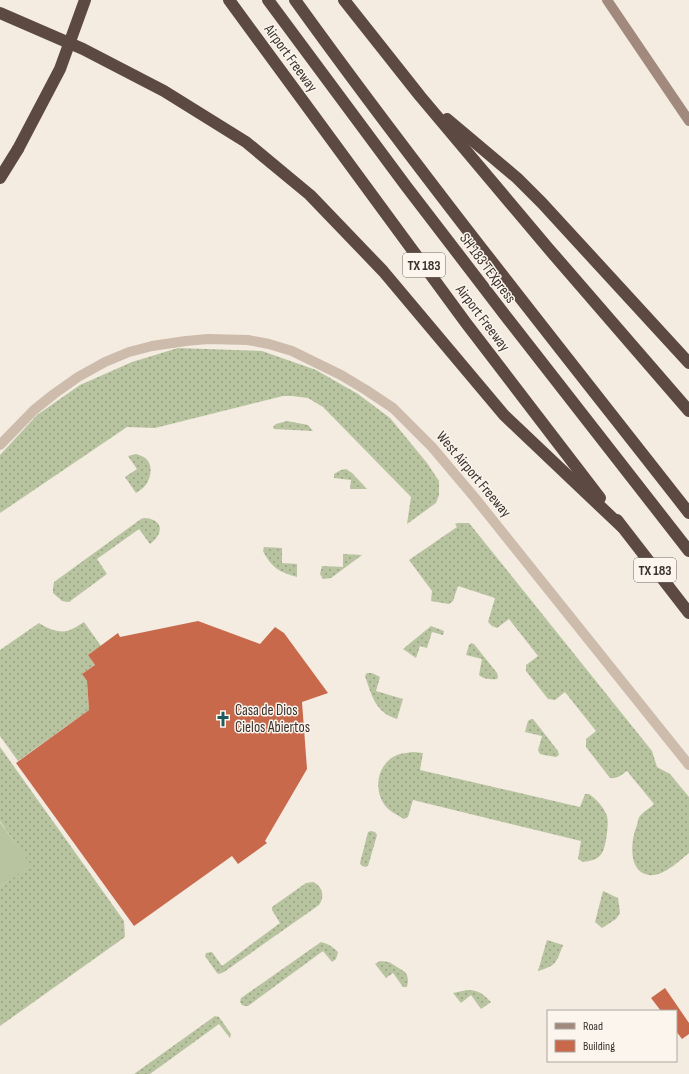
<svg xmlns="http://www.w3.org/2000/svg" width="689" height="1074" font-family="'Sofia Sans Condensed',sans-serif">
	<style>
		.grass { fill: url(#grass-dots) }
		.garden { fill: #b8c4a0 }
		.building { fill: #c8694b }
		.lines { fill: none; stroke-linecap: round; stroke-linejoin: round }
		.tertiary { stroke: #cdbbac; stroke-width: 10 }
		.secondary { stroke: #a18a7d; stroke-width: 10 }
		.motorway { stroke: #5c4a42; stroke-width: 12 }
		.motorway-bridge { stroke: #5c4a42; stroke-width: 12 }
		.labels { text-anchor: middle; stroke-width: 3; stroke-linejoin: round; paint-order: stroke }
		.shield { fill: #fbf5ee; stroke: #756b66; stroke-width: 1 }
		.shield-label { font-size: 14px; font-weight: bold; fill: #3b302b }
		.street-label { font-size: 15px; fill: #3b302b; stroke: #fbf5ee }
		.poi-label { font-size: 15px; fill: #3b302b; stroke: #fbf5ee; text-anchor: start }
	</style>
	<defs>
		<pattern id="grass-dots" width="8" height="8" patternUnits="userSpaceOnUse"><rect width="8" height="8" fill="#b8c4a0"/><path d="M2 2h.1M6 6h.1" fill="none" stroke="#97a083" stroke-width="1.8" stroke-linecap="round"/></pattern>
	</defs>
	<rect width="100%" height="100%" fill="#f4ebe1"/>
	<g class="grass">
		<polygon points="178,348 262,351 316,370 358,394 390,418 427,463 439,481 439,495 436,503 407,524 411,497 323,407 308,398 292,396 283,396 155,428 127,427 0,513 0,455 37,415 80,385 132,362"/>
		<polygon points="287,421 308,425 313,431 274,429 273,427 276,424"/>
		<path d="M136,454C139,455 143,456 145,458C154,464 151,480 144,487C142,489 139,491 136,493L125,477L137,469L128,456Z"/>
		<polygon points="346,469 352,473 367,489 350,489 351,480 334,478 334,474 341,470"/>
		<path d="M144,518C164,519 164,534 150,544L139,529L97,559L107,574L69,602L62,601L53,593V588L54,582L141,519Z"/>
		<path d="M458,523H469L652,751L657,767L670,774L689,797V853C679,861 663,877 649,875C627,872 631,839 637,825C638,822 638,818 640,816C643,812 650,808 654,804L627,771C621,775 618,779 610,778L586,747V739L596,731L565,692L555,700L548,699L526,671V665L538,656L509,619L497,628L492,626L488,622L495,598L458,586L453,601L449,604L431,601L432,591L409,560L457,527L455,524Z"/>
		<path d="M264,547L282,548V563L297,564V577C280,573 270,566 263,551Z"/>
		<polygon points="343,554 362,555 331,578 323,579 320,574 322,566 343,567"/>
		<path d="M84,622L101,646L88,655L95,665L82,674L87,681L89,710L18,761L0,736V650L39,623C46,628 58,633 67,631C72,630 79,625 84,622Z"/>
		<polygon points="431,626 444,631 443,635 432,632 427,648 420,646 416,658 403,649"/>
		<path d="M471,643L474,644L497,673L498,677L497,679C491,680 483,679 479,675L482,659L466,655L469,645Z"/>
		<path d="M367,673H372L380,677L376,691L403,699L397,719C375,712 372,696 365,676Z"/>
		<polygon points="531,719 533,719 558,751 559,755 556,757 544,755 540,754 538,750 542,736 525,732 528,721"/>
		<polygon points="0,747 124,921 125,937 0,1026 0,887 30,865 0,821"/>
		<path d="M413,752L423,753L420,770L580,807L585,794H589C596,799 604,807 607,816C609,823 606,847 602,853C598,860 590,861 583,862L578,859L581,841L413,800L408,817L404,819C398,815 388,811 384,804C373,788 378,763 397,755C402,753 408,753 413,752Z"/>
		<polygon points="371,831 375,832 377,835 368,866 365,867 361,865 360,863 368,832"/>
		<path d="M313,882C323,887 325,896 319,905L224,972L219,974L217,973L205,956L206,953L212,952L222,966L280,923L272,910V907L306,883Z"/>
		<polygon points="603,891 618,898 620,913 616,919 602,928 595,922"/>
		<path d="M547,940L563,945C556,963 557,965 538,971Z"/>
		<path d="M321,942C328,944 332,946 338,952L336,959L332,962L323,951L248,1006C244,1006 242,1006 240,1002L241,998Z"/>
		<path d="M380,961L389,962L405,972C409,977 408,982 407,987H403L393,973L386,978L375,964Z"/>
		<path d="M467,990C479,990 483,994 491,1002L481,1009L471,995L461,1003L453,993Z"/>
		<polygon points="215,1016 219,1017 231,1034 230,1038 219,1024 150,1074 134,1074"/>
	</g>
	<polygon class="garden" points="0,822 31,865 0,887"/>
	<g class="building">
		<polygon points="198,621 260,644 275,627 284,633 328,693 302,702 307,769 265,841 267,843 238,864 232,856 134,926 16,763 89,710 87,681 82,674 95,665 88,655 118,633 120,637"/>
		<polygon points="665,988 689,1023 689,1034 682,1039 676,1031 676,1011 661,1011 651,998"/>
	</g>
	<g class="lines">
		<polyline class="tertiary" points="0,445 34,410 54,394 78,377 105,362 129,352 152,346 186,341 208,339 248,340 269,344 292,351 341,375 366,390 393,408 432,447 475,498 689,765"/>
		<polyline class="secondary" points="607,0 689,121"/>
		<g class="motorway">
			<polyline points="229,0 466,323 600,498"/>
			<polyline points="268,0 406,186 508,319 689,551"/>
			<path d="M295,0C421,175 556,343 689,513"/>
			<polyline points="344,0 420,96 548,248 689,411"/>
			<polyline points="0,13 83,49 164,91 246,142 310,195 383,271 504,415 622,527"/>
			<polyline points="447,119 517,178 542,203 689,363"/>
			<polyline points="0,178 18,149"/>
			<polyline points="617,520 689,613"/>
		</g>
		<polyline class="motorway-bridge" points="18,149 60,69 85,0"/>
	</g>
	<defs>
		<symbol id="church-bare" viewBox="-9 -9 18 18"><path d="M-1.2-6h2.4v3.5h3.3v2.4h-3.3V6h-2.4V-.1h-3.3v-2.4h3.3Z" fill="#1f5a5e" stroke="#fbf5ee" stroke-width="2.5" paint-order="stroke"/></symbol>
	</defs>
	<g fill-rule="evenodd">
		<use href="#church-bare" x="212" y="708" width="22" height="22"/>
	</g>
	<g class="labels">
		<g class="shield">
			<rect x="403" y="253" width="42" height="24" rx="3"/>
			<rect x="634" y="558" width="42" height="24" rx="3"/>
		</g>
		<g class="shield-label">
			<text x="424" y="270">TX 183</text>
			<text x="655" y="575">TX 183</text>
		</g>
		<g class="street-label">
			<text transform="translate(291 58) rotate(54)" y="5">Airport Freeway</text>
			<text transform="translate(488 268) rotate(53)" y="5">SH 183 TEXpress</text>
			<text transform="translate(483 318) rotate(53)" y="5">Airport Freeway</text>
			<text transform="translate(474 474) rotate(50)" y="5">West Airport Freeway</text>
		</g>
		<g class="poi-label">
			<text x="235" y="715">Casa de Dios<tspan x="235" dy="17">Cielos Abiertos</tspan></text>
		</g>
	</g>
	<rect x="547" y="1010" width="130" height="52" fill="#fbf5ee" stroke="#aea6a0"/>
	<rect x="555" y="1023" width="20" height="6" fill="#a18a7d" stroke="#aea6a0"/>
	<text x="583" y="1030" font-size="12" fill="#3b302b">Road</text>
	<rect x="555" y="1040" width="20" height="12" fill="#c8694b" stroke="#aea6a0"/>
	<text x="583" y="1050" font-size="12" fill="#3b302b">Building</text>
</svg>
